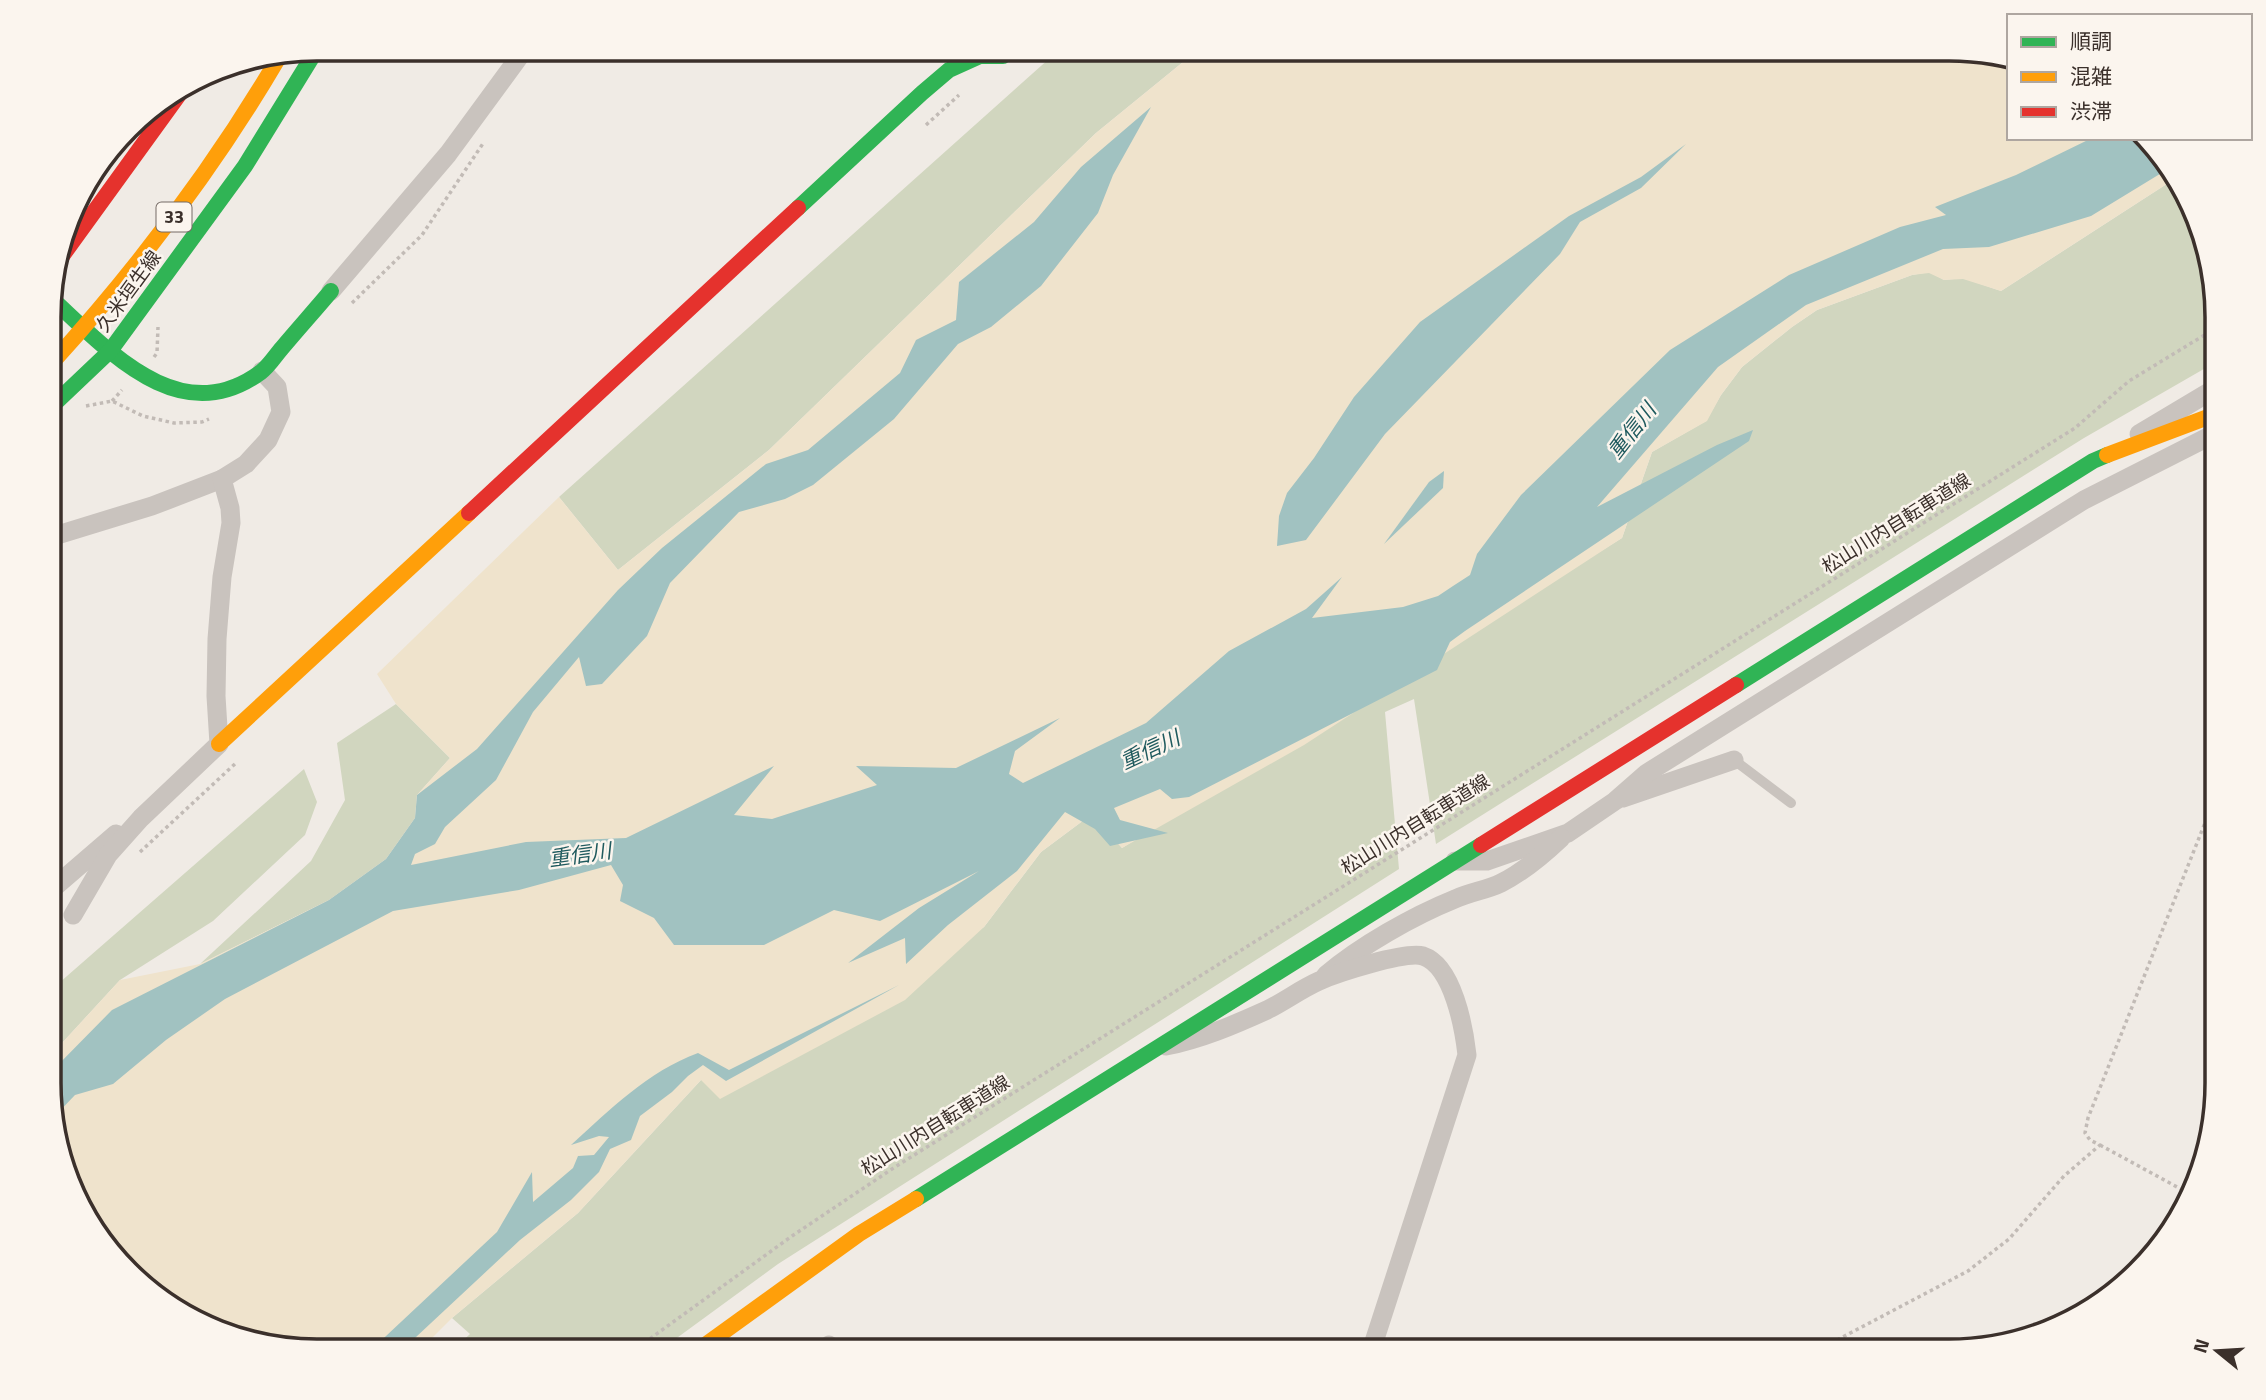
<svg xmlns="http://www.w3.org/2000/svg" width="2266" height="1400" font-family="'Titillium Web','Noto Sans JP',sans-serif">
	<style>
		.green { fill: #d1d6bf }
		.sand { fill: #efe3cc }
		.water { fill: #a1c2c1 }
		.lines { fill: none; stroke-linecap: round; stroke-linejoin: round }
		.path { stroke: #c2bbb6; stroke-width: 3.5; stroke-dasharray: 3.5 3.5; stroke-linecap: butt }
		.lane { stroke: #c9c3be; stroke-width: 10 }
		.street { stroke: #c9c3be; stroke-width: 19 }
		.fast { stroke: #30b455; stroke-width: 16 }
		.slow { stroke: #ff9f0a; stroke-width: 16 }
		.jam { stroke: #e5322d; stroke-width: 16 }
		.slow-bridge { stroke: #ff9f0a; stroke-width: 16 }
		.labels { text-anchor: middle; stroke-width: 5; stroke-linejoin: round; paint-order: stroke }
		.shield { fill: #fbf5ee; stroke: #756b66; stroke-width: 2 }
		.shield-label { font-size: 18px; font-weight: bold; fill: #3b302b }
		.street-label { font-size: 19px; fill: #3b302b; stroke: #fbf5ee }
		.water-label { font-size: 21px; font-style: italic; fill: #1f5a5e; stroke: #fbf5ee }
		.rim { fill: none; stroke: #3b302b; stroke-width: 3.5 }
	</style>
	<rect width="100%" height="100%" fill="#f0ebe5"/>
	<g class="green">
		<polygon points="1060,49 1199,49 1096,133 769,450 618,570 559,497"/>
		<polygon points="2176,178 2181,183 2216,300 2216,362 2084,438 1436,844 1414,699 1385,712 1399,869 778,1264 659,1351 452,1351 470,1334 452,1318 578,1213 701,1080 984,927 1041,852 1092,814 1122,848 1622,538 1652,452 1706,421 1721,395 1742,367 1792,327 1817,310 1912,275 1930,272 1944,280 1963,278 2001,291"/>
		<polygon points="396,704 450,758 417,795 415,818 386,859 329,900 200,964 311,861 345,800 337,743"/>
		<polygon points="304,769 317,802 305,835 213,921 120,980 51,1055 51,990"/>
	</g>
	<polygon class="sand" points="1199,49 1950,49 2009,59 2009,138 2139,138 2176,178 2001,291 1963,279 1944,280 1929,273 1912,275 1817,310 1792,327 1742,367 1721,395 1707,421 1652,452 1622,538 1304,745 1122,848 1092,814 1041,852 984,927 905,1000 720,1099 701,1080 578,1213 452,1318 419,1351 316,1351 231,1337 168,1306 85,1217 51,1118 51,1055 120,980 200,964 329,900 386,859 415,818 417,795 450,758 396,704 377,674 559,497 618,570 769,450 1096,133"/>
	<g class="water">
		<polygon points="1151,107 1113,175 1098,213 1041,286 991,327 958,344 894,419 813,485 785,499 739,512 670,583 647,636 602,684 586,686 579,657 533,712 496,780 445,827 435,844 415,854 411,865 526,842 626,838 774,766 734,815 772,819 877,785 856,766 956,768 1060,718 1015,751 1009,774 1023,783 1146,723 1229,651 1306,609 1342,577 1312,618 1403,607 1438,596 1453,586 1470,575 1477,554 1521,495 1670,350 1789,275 1900,227 1946,215 1935,207 2016,175 2092,138 2139,138 2168,169 2091,216 1989,247 1943,249 1806,305 1718,367 1597,507 1717,445 1753,430 1749,441 1465,631 1450,642 1437,670 1189,797 1172,799 1160,789 1114,808 1120,820 1168,833 1110,846 1095,829 1065,812 1017,871 948,925 906,964 905,938 848,963 919,908 979,871 880,921 834,910 764,945 674,945 654,918 620,901 623,885 611,865 519,890 393,911 225,999 166,1040 113,1084 75,1095 52,1119 51,1072 112,1010 329,900 386,859 415,818 417,795 477,749 618,590 662,548 766,464 808,450 900,373 916,340 956,320 959,282 1034,222 1081,167"/>
		<polygon points="1686,144 1641,188 1580,222 1560,254 1385,434 1306,540 1277,546 1279,516 1287,493 1314,458 1354,397 1420,322 1569,216 1641,177"/>
		<polygon points="1444,471 1443,488 1384,544 1429,482"/>
		<path d="M899,985L726,1081L703,1065L688,1076L672,1092L640,1116L631,1140L610,1149L599,1172L571,1200L520,1240L401,1351H370L497,1232L532,1172L533,1202L573,1168L578,1156L594,1155L609,1137L599,1136L571,1145C611,1109 647,1072 698,1053L729,1070Z"/>
	</g>
	<g class="lines">
		<g class="path">
			<polyline points="926,125 959,95"/>
			<polyline points="352,303 422,235 484,142"/>
			<polyline points="154,357 157,353 158,327"/>
			<polyline points="112,401 122,390"/>
			<polyline points="86,406 112,401 143,416 174,423 202,422 209,419"/>
			<polyline points="51,436 58,429"/>
			<polyline points="140,852 237,762"/>
			<polyline points="51,935 60,927"/>
			<polyline points="2100,1145 2190,1194"/>
			<polyline points="1827,1350 1839,1339 1968,1271 2009,1239 2064,1176 2100,1145 2090,1140 2085,1133 2088,1118 2216,795"/>
			<polyline points="633,1351 792,1236 895,1167 2075,428 2129,381 2216,328"/>
		</g>
		<polyline class="lane" points="1734,760 1791,803"/>
		<g class="street">
			<polyline points="331,291 448,154 525,49"/>
			<polyline points="2139,434 2216,388"/>
			<polyline points="51,537 152,506 222,479"/>
			<polyline points="1623,798 1734,760"/>
			<polyline points="1455,861 1487,861 1568,833 1615,801 1647,773 2084,500 2216,433"/>
			<polyline points="51,890 116,834"/>
			<polyline points="73,915 108,855 141,818 219,744 216,696 217,639 222,577 231,523 230,508 222,479 246,464 268,440 281,412 277,387 262,371"/>
			<path d="M1326,975C1360,946 1413,916 1455,899C1470,892 1487,890 1501,883C1523,872 1543,855 1561,838"/>
			<path d="M1166,1046C1201,1039 1234,1025 1267,1010C1285,1001 1301,989 1319,981C1337,973 1405,951 1423,956C1453,966 1464,1028 1467,1055L1371,1351"/>
			<polyline points="827,1351 829,1345"/>
		</g>
		<g class="fast">
			<polyline points="798,208 922,93 949,70 980,56 1003,56"/>
			<path d="M51,298C108,350 180,432 261,372C269,366 275,356 282,348C298,329 315,310 331,291"/>
			<polyline points="51,407 110,351 245,166 317,49"/>
			<polyline points="1736,685 2093,461 2107,455"/>
			<polyline points="916,1199 1481,845"/>
		</g>
		<g class="slow">
			<polyline points="2107,455 2216,414"/>
			<polyline points="219,744 469,513"/>
			<polyline points="697,1351 859,1234 916,1199"/>
		</g>
		<g class="jam">
			<polyline points="57,263 183,89"/>
			<polyline points="469,513 798,208"/>
			<polyline points="1481,845 1736,685"/>
		</g>
		<path class="slow-bridge" d="M51,364C137,269 214,168 279,57"/>
	</g>
	<g class="labels">
		<rect class="shield" x="156.5" y="202.5" width="35" height="29" rx="5"/>
		<g class="shield-label">
			<text x="174" y="223">33</text>
		</g>
		<g class="street-label">
			<text transform="translate(128 291) rotate(-54)" y="7">久米垣生線</text>
			<text transform="translate(1896 523) rotate(-32)" y="7">松山川内自転車道線</text>
			<text transform="translate(1415 824) rotate(-32)" y="7">松山川内自転車道線</text>
			<text transform="translate(935 1125) rotate(-32)" y="7">松山川内自転車道線</text>
		</g>
		<g class="water-label">
			<text transform="translate(1632 431) rotate(-52)" y="7">重信川</text>
			<text transform="translate(1150 750) rotate(-25)" y="7">重信川</text>
			<text transform="translate(580 855) rotate(-8)" y="7">重信川</text>
		</g>
	</g>
	<path d="M0 0H2266V1400H0ZM317 61H1949A256 256 0 0 1 2205 317V1083A256 256 0 0 1 1949 1339H317A256 256 0 0 1 61 1083V317A256 256 0 0 1 317 61Z" fill="#fbf5ee" fill-rule="evenodd"/>
	<path class="rim" d="M317 61H1949A256 256 0 0 1 2205 317V1083A256 256 0 0 1 1949 1339H317A256 256 0 0 1 61 1083V317A256 256 0 0 1 317 61Z"/>
	<rect x="2007" y="14" width="245" height="126" fill="#fbf5ee" stroke="#aea6a0" stroke-width="2"/>
	<rect x="2021" y="37" width="35" height="10" fill="#30b455" stroke="#aea6a0" stroke-width="2"/>
	<text x="2070" y="49" font-size="21" fill="#3b302b">順調</text>
	<rect x="2021" y="72" width="35" height="10" fill="#ff9f0a" stroke="#aea6a0" stroke-width="2"/>
	<text x="2070" y="84" font-size="21" fill="#3b302b">混雑</text>
	<rect x="2021" y="107" width="35" height="10" fill="#e5322d" stroke="#aea6a0" stroke-width="2"/>
	<text x="2070" y="119" font-size="21" fill="#3b302b">渋滞</text>
	<g transform="translate(2217 1351) rotate(288)" stroke="#fbf5ee" stroke-width="5" paint-order="stroke">
	<path d="M0-5L12 26L0 18L-12 26Z" fill="#3b302b"/>
	<text y="-10" font-size="19" font-weight="bold" text-anchor="middle" fill="#3b302b">N</text>
	</g>
</svg>
